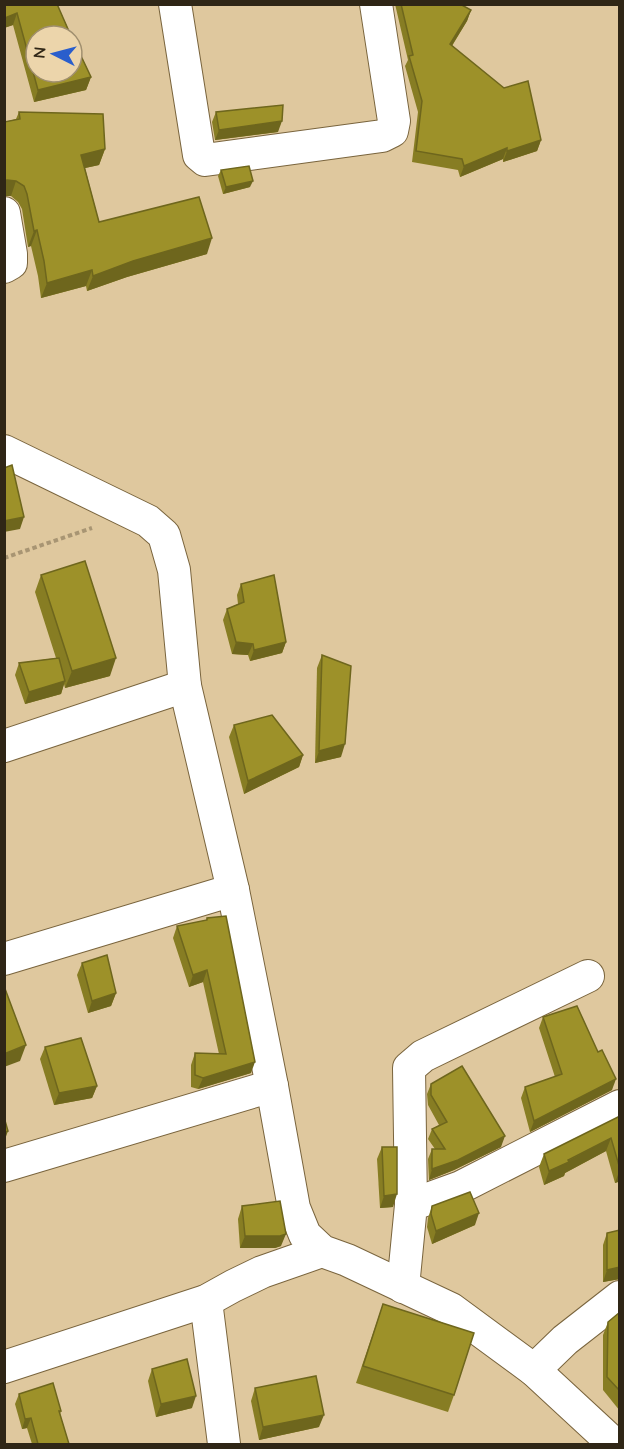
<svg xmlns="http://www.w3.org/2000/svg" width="624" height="1449" font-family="Quicksand,sans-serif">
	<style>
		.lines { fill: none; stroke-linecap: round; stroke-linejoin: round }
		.minor-casing { stroke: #79643d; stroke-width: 34 }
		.path { stroke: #a89573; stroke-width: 4; stroke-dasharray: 4.5 3; stroke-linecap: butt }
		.minor { stroke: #fff; stroke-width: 32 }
		.wall { fill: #877d23 }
		.shaded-wall { fill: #6e661d }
		.building { fill: #9d9129; stroke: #6e661d; stroke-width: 1.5 }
	</style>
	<rect width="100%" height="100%" fill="#dfc89e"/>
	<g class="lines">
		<defs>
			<g id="minor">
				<polyline points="175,4 199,155 205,160 382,136 392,131 394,121 376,4"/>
				<polyline points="4,213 11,254 11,263 4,267"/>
				<polyline points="4,451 148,521 164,535 174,570 185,686 233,890 272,1086 294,1208 305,1235 322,1251 347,1260 451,1309 534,1370 614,1444"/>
				<polyline points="4,746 185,686"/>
				<polyline points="4,959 233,890"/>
				<polyline points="4,1166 272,1086"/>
				<polyline points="411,1205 409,1068 423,1056 588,976"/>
				<polyline points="403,1287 411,1205 461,1187 620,1106"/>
				<polyline points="206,1301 224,1444"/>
				<polyline points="4,1367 206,1301 233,1286 262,1272 322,1251"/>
				<polyline points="534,1370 565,1340 620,1297"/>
			</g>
		</defs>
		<use href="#minor" class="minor-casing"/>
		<polyline class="path" points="4,558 92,528"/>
		<use href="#minor" class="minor"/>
	</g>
	<g class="wall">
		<polygon points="4,4 58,7 91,77 86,90 34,102 13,25 4,28"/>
		<polygon points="395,4 460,4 471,10 467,21 452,46 541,140 537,151 503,162 503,159 460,177 458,170 412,162 418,112 405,66 408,60"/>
		<polygon points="19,112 105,149 99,165 85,168 99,222 207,254 127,277 87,291 86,286 41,298 38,276 31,246 28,247 22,209 18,202 11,196 4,196 4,122 16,119"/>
		<polygon points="216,112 278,132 215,140 212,122"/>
		<polygon points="221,170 250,187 223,194 218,176"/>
		<polygon points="41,575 110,676 65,688 64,684 61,694 25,704 15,675 19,663 56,658 35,592"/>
		<polygon points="241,584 286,642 282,653 250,661 248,655 232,654 223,620 227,609 238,604 237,595"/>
		<polygon points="322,655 341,757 315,763 317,668"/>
		<polygon points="234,725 303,755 299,767 244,794 229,737"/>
		<polygon points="207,918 251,1073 198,1089 191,1087 191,1065 195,1053 219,1054 203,982 189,987 173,938 177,926 206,921"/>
		<polygon points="82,963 116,993 111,1006 88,1013 77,975"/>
		<polygon points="543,1017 612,1090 530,1132 521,1098 525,1087 555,1077 539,1028"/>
		<polygon points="45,1047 97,1086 92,1098 54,1105 40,1059"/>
		<polygon points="431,1084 501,1147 454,1170 429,1180 428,1159 432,1149 435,1149 428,1139 432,1129 439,1125 428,1105 427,1094"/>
		<polygon points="620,1116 620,1187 618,1182 615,1183 606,1151 565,1173 564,1176 544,1185 539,1167 544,1154"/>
		<polygon points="382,1147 393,1207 380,1208 377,1159"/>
		<polygon points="242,1206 281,1246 275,1248 240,1248 238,1219"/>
		<polygon points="432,1206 475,1225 432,1244 427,1227 428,1218"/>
		<polygon points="620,1230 620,1279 603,1282 603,1245 607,1233"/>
		<polygon points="383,1304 454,1395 448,1412 356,1383"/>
		<polygon points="620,1312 620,1411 603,1390 603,1335 608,1322"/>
		<polygon points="152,1369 192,1408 156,1417 148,1381"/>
		<polygon points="255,1388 319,1427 259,1440 251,1401"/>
		<polygon points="19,1394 61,1411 60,1414 69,1444 32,1444 27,1428 22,1429 15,1404"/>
	</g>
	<g class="shaded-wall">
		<polygon points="471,10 467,21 446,55 450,44"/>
		<polygon points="17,13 13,25 4,28 5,18"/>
		<polygon points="91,77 86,90 34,102 38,90"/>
		<polygon points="282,121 278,132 215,140 219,130"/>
		<polygon points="541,140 537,151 503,162 507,151"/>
		<polygon points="507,148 503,159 460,177 464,166"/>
		<polygon points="105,149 99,165 76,170 81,155"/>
		<polygon points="7,180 16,181 11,196 4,196 4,181"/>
		<polygon points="253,181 250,187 223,194 226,187"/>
		<polygon points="37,230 31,246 28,247 34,231"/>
		<polygon points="212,238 207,254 127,277 87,291 93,276 133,261"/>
		<polygon points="92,270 86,286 41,298 47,283"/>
		<polygon points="24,517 20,529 4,532 4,521"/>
		<polygon points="236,642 253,644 248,655 232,654"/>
		<polygon points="286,642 282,653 250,661 254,650"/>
		<polygon points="116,658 110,676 65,688 72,671"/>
		<polygon points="65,681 61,694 25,704 29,692"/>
		<polygon points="345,744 341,757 315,763 319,751"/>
		<polygon points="303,755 299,767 244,794 248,781"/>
		<polygon points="207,970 203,982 189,987 193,975"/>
		<polygon points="116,993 111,1006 88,1013 92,1001"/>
		<polygon points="26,1045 20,1061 4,1067 4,1054"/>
		<polygon points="255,1062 251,1073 198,1089 203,1078"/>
		<polygon points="616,1079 612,1090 530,1132 534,1121"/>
		<polygon points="97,1086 92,1098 54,1105 59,1093"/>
		<polygon points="8,1131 4,1142 4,1133"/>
		<polygon points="505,1136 501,1147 454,1170 429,1180 432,1169"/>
		<polygon points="611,1138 606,1151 565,1173 564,1176 544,1185 549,1171"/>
		<polygon points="620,1169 620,1177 618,1182 615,1183"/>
		<polygon points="397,1194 393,1207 380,1208 384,1196"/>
		<polygon points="479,1213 475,1225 432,1244 436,1231"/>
		<polygon points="286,1234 281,1246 275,1248 240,1248 245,1236"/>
		<polygon points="620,1267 620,1279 603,1282 607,1270"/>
		<polygon points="196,1396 192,1408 156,1417 161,1404"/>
		<polygon points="324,1415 319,1427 259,1440 263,1427"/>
		<polygon points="31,1418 27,1428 22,1429 25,1419"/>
	</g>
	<g class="building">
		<polygon points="4,4 57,4 71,36 36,36 36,72 72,72 72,37 91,77 38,90 17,13 5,18"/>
		<polygon points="401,4 460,4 471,10 450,44 504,88 528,81 541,140 507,151 507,148 464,166 462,159 416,151 422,101 409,56 413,55"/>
		<polygon points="283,105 282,121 219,130 216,112"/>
		<polygon points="19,112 103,114 105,149 81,155 99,222 199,197 212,238 133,261 93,276 92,270 47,283 44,261 37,230 34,231 27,194 24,186 16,181 7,180 4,181 4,122 20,119"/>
		<polygon points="249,166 253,181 226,187 221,170"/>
		<polygon points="12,465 24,517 4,521 4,468"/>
		<polygon points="85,561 116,658 72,671 41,575"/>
		<polygon points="274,575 286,642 254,650 253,644 236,642 227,609 244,602 241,584"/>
		<polygon points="322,655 351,666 345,744 319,751"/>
		<polygon points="59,658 65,681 29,692 19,663"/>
		<polygon points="272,715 303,755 248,781 234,725"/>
		<polygon points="226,916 255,1062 203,1078 195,1075 195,1053 226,1054 207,970 193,975 177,926 207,920 207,918"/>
		<polygon points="107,955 116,993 92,1001 82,963"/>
		<polygon points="4,986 26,1045 4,1054"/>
		<polygon points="577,1006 598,1052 602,1050 616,1079 534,1121 525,1087 562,1074 543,1017"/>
		<polygon points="81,1038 97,1086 59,1093 45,1047"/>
		<polygon points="462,1066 505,1136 458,1160 432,1169 432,1149 445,1149 432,1129 447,1122 431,1095 431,1084"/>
		<polygon points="620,1116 620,1169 611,1138 568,1160 569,1162 549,1171 544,1154"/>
		<polygon points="4,1117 8,1131 4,1133"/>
		<polygon points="382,1147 397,1147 397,1194 384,1196"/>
		<polygon points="470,1192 479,1213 436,1231 431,1214 432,1206"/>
		<polygon points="280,1201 286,1234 280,1236 245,1236 242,1206"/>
		<polygon points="620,1230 620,1267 607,1270 607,1233"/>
		<polygon points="383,1304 474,1333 454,1395 363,1366"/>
		<polygon points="620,1312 620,1391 607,1377 608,1322"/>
		<polygon points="187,1359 196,1396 161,1404 152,1369"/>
		<polygon points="316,1376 324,1415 263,1427 255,1388"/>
		<polygon points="53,1383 61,1411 59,1411 69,1444 38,1444 31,1418 25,1419 19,1394"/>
	</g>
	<rect width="624" height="1449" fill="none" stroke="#2f2616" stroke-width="12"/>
	<g transform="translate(54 54) rotate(276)"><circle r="28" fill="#ecd5ab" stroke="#a08f6f" stroke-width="1.5"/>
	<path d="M0-4.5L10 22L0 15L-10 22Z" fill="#2a5ecc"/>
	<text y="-9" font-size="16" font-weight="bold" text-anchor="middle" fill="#2f2616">N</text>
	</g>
</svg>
